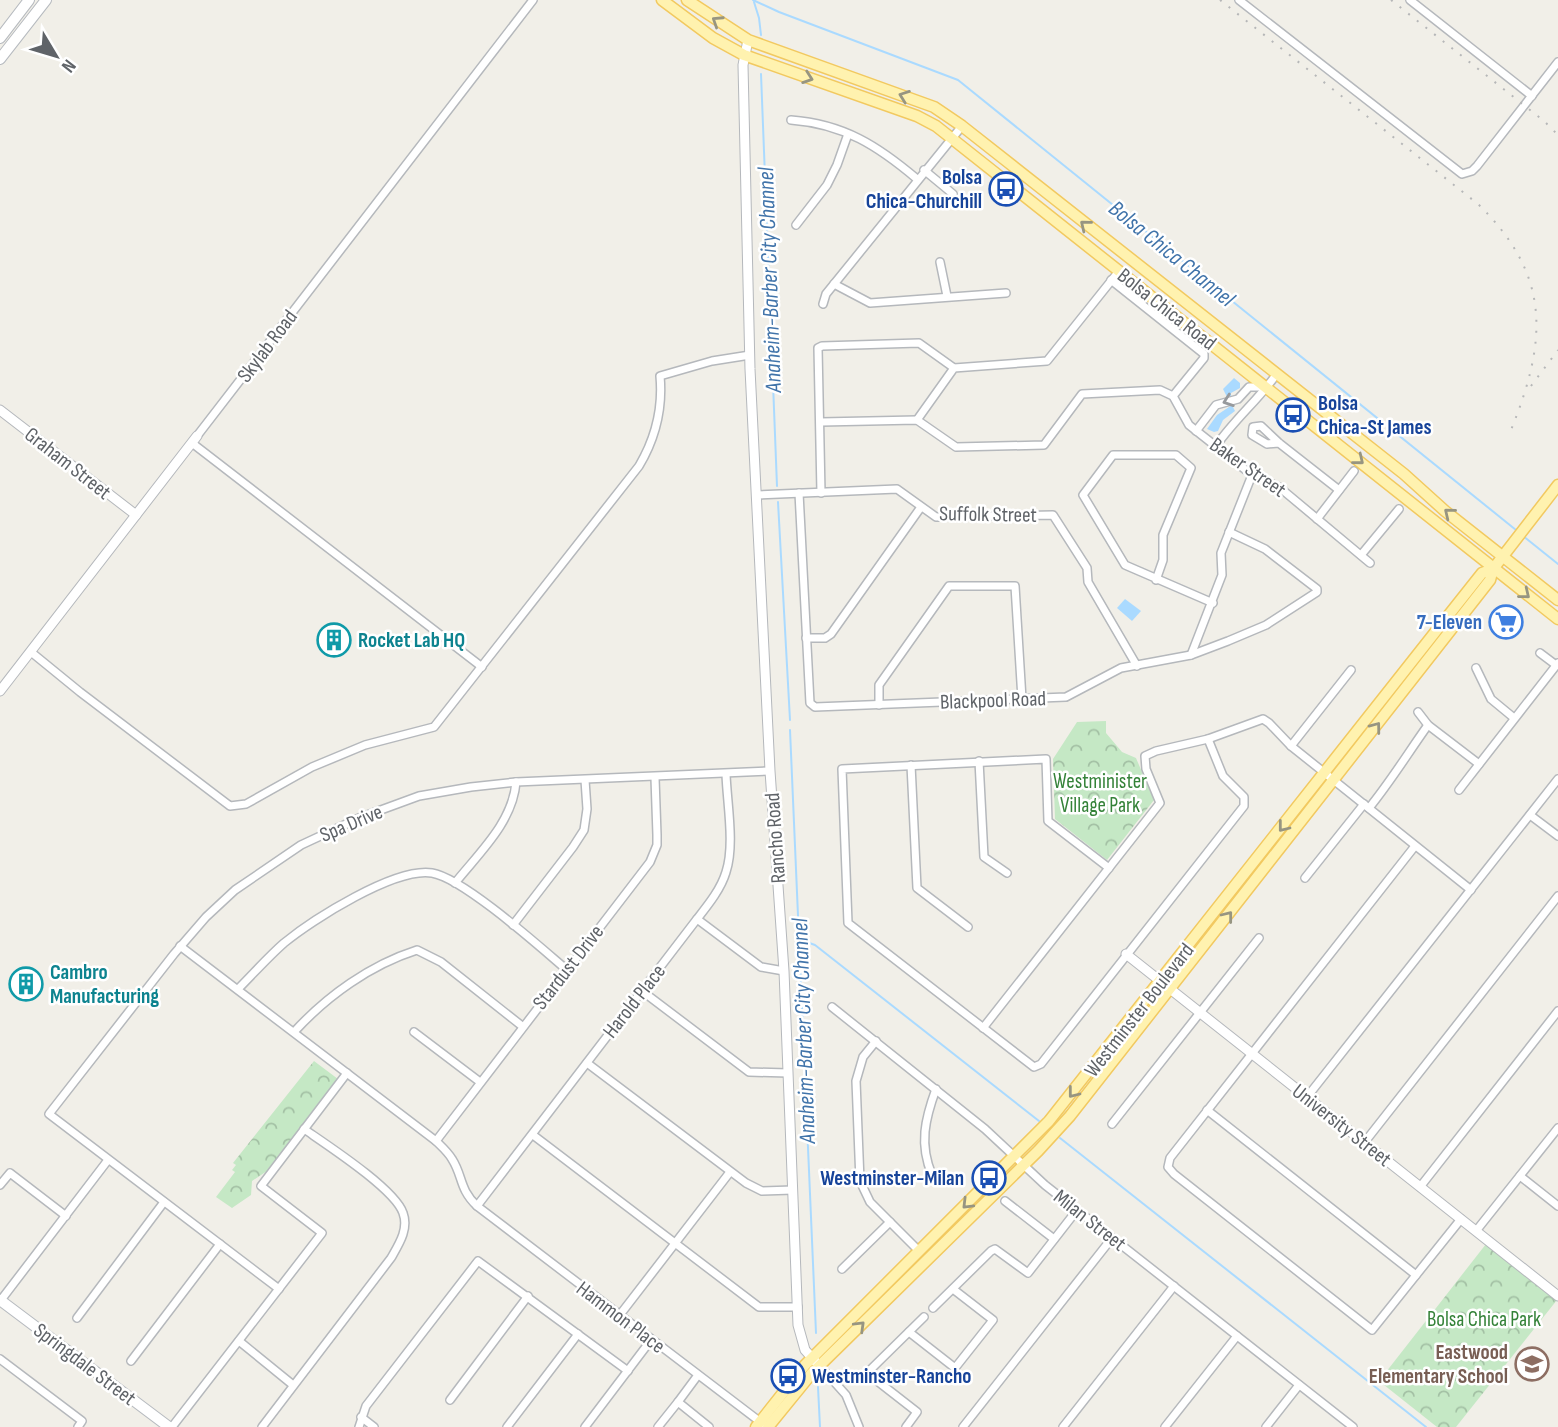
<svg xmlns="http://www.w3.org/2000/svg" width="1558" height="1427" font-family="'Sofia Sans Condensed',sans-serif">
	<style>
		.park { fill: url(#park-crowns) }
		.water { fill: #aadaff }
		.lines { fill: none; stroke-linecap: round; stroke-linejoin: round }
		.stream { stroke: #aadaff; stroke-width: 2 }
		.minor-casing { stroke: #b5b8bc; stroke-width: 10 }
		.tertiary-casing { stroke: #b5b8bc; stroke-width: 11 }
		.secondary-casing { stroke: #b6babf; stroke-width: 12 }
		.primary-casing { stroke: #f2c960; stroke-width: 13 }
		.minor { stroke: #fff; stroke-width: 7 }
		.tertiary { stroke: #fff; stroke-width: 9 }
		.secondary { stroke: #fff; stroke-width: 10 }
		.primary { stroke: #fff2af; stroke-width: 10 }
		.rail { stroke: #b6b7b8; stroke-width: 2; stroke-dasharray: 2 9; stroke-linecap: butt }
		.oneway { stroke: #979581 }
		.oneway2 { stroke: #979a9d }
		.labels { text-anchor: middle; stroke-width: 5; stroke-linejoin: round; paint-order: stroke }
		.transit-label { font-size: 21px; font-weight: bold; fill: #164399; stroke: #fff; text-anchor: end }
		.street-label { font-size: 21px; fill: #5f6368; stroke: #fff }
		.shop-label { font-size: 21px; font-weight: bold; fill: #366cbe; stroke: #fff; text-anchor: end }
		.culture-label { font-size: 21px; font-weight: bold; fill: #0d838f; stroke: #fff; text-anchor: start }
		.park-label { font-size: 21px; fill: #348238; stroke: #fff }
		.education-label { font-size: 21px; font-weight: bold; fill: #785e54; stroke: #fff; text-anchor: end }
		.water-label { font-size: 23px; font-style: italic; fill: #4174aa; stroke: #fff }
	</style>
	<defs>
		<pattern id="park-crowns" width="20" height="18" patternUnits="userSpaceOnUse" patternTransform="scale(1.75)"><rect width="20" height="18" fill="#c5e8c5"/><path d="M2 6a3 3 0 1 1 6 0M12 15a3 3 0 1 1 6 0" fill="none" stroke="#a3c0a4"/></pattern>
	</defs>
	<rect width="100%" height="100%" fill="#f1efe8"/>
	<g class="park">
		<polygon points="1106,721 1106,733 1122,752 1136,758 1154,800 1107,860 1055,819 1053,759 1077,722"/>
		<polygon points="314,1061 338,1079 267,1171 252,1181 251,1195 232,1208 216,1197 235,1172 232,1170 236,1165 233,1163"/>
		<polygon points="1486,1244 1557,1300 1456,1427 1437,1427 1379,1381"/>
	</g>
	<g class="water">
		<polygon points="1234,378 1240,383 1240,388 1231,393 1231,396 1227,397 1223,389"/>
		<polygon points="1232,405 1235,411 1223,420 1218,431 1214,432 1207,429 1217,415"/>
		<polygon points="1125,599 1141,611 1132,621 1117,608"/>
	</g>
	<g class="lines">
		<g class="stream">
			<polyline points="753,0 779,12 958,80 1516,530"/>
			<polyline points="754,2 759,18 761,35"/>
			<polyline points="761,74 777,486"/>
			<polyline points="778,502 790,720"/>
			<polyline points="1523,536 1558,564"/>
			<polyline points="790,730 816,1333"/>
			<polyline points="801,940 815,945 1039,1121"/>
			<polyline points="1060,1138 1426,1427"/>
			<polyline points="818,1387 820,1427"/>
		</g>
		<defs>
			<g id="minor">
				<polyline points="1239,0 1462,174 1472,171 1477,166 1558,62"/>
				<polyline points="1410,0 1532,96"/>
				<path d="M791,120C844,124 878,146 917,179"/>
				<polyline points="924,170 953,194"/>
				<polyline points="796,225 827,185 837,165 848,134"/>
				<polyline points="940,262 947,296"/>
				<polyline points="1111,280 1204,354 1204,358 1173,396"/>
				<polyline points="834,284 870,303 1006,293"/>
				<polyline points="823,304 826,294 962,126"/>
				<polyline points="917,420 954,368 1047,361 1119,271"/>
				<polyline points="821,422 917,420 956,447 1044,445 1082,394 1160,390 1173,396 1189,425 1252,475 1279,487 1370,563"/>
				<polyline points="1196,431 1216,405 1238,399 1249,387 1267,387"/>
				<polyline points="197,436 533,0"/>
				<polyline points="192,443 482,667"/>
				<polyline points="1279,443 1267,444 1252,435 1253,427 1261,426 1279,443 1339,490"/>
				<path d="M1216,446C1234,420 1258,400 1276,375"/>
				<polyline points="799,493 810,703 815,707 1066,697 1121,668 1191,655 1228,641 1266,625 1317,592 1317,589 1265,549 1229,532"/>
				<polyline points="821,493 818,348 822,346 919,343 954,368"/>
				<polyline points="756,495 897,489 936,517 1053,515 1087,568 1088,582 1137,666"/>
				<polyline points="1317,519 1354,471"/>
				<polyline points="1361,555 1399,509"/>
				<polyline points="1156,580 1163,560 1163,535 1191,468 1176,455 1113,455 1083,495 1125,565 1213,603"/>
				<polyline points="806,638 825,638 831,634 921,507"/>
				<path d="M31,652L80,692L230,806L246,804L312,767L365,745L434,727L639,466C655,439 663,408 660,376L712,361L750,355"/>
				<polyline points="1540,653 1556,665"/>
				<polyline points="1191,655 1222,575 1221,553 1252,475"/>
				<polyline points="1476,668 1491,699 1514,718"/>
				<polyline points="879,705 879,685 949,586 1015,586 1022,699"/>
				<polyline points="1418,712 1428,725 1479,764"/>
				<polyline points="1291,746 1351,670"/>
				<polyline points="979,761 984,857 1007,873"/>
				<polyline points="911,765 917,888 968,927"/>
				<polyline points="1459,790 1558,663"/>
				<path d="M1369,808C1391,781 1408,753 1428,725"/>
				<polyline points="1530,815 1558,836"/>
				<polyline points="1415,846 1170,1158 1168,1167 1174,1174 1372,1330 1461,1219"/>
				<polyline points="1109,868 1048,821 1046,759 842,769 848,923 1034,1067 1041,1064 1244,806 1244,797 1223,776 1208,739"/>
				<polyline points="1305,878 1364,804"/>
				<path d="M455,883C479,853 513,822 516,782"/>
				<polyline points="697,919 761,967 784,971"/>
				<polyline points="513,925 573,847 584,830 587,809 585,780"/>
				<path d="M180,946L436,1141C441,1146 448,1152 452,1159C463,1176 459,1189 477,1206L763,1424"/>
				<path d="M238,989C253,974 268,957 284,943C312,920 395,867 432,873C463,878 540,947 567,970"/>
				<polyline points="642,991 749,1072 788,1073"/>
				<polyline points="832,1007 985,1129 1045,1185 1353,1427"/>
				<polyline points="983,1028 1160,803 1146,769 1145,756 1156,751 1208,739 1263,719 1269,723 1291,746 1471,890"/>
				<path d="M294,1032C327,996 370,965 417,950L441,962L522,1026"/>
				<polyline points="414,1032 480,1082"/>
				<polyline points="876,1041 863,1057 856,1081 860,1181 870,1202 919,1251"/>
				<polyline points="587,1063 746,1183 762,1191 793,1190"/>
				<polyline points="1307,1097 1558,779"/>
				<polyline points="1207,1110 1416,1275"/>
				<polyline points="1112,1124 1259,938"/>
				<polyline points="533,1135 759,1307 798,1307"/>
				<polyline points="436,1141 650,862 657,845 657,835 655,778"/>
				<polyline points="1364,1143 1558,896"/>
				<path d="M932,1175C919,1144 925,1119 936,1089"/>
				<polyline points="1520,1176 1558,1206"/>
				<polyline points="0,1185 10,1173 66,1216"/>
				<polyline points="1420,1187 1558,1011"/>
				<polyline points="1005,1201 1054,1239"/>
				<path d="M477,1206L697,919C708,905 721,889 726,872C735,845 727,803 726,774"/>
				<polyline points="1476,1231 1558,1128"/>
				<polyline points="842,1269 890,1222"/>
				<polyline points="279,1289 49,1114 174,954 206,917 235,890 301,845 359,818 419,796 471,787 516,782 770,771"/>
				<polyline points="1,1300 108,1160"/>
				<polyline points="933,1308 991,1251 995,1249 1028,1273 1077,1210"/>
				<polyline points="619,1316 730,1172"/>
				<polyline points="77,1318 164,1202"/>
				<polyline points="909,1332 955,1368 993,1320 953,1289"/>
				<polyline points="239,1341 293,1385"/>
				<polyline points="0,1359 82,1421 78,1427"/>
				<polyline points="131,1361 220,1244"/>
				<polyline points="820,1366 846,1395 859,1427"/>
				<polyline points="450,1400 528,1296"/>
				<polyline points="678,1402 698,1375"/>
				<polyline points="361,1417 374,1427"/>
				<polyline points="172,1427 322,1233 261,1186 347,1073"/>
				<path d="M262,1427L391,1258C399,1244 409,1229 403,1213C395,1189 327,1145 304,1129"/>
				<polyline points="359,1427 366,1406 478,1261 628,1371"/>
				<polyline points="507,1427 578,1334"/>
				<polyline points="585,1427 651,1340"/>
				<polyline points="658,1427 678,1402 709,1427"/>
				<polyline points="906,1427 917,1412 867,1373 924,1317"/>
				<polyline points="963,1427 1112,1238"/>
				<polyline points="1063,1427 1174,1286"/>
				<polyline points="1165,1427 1237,1336"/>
				<polyline points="1266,1427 1299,1385"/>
			</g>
			<g id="tertiary">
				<polyline points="748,40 743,65 750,369 770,771 784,971 798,1325 805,1350 816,1362"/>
				<polyline points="0,410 136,515"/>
				<polyline points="0,691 197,436"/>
				<polyline points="1126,954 1558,1296"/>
			</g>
			<g id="secondary">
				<polyline points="0,38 29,0"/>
				<polyline points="0,59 46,0"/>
				<polyline points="0,1300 169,1427"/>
			</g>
			<g id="primary">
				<polyline points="662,0 713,38 744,55 917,116 936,126 1558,619"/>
				<polyline points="687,0 748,40 934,107 962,126 1404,474 1445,511 1558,600"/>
				<polyline points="756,1427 805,1365 1049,1121 1436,631 1482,573 1493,569"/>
				<polyline points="768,1427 812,1373 1038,1151 1070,1116 1490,580 1493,569 1558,485"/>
			</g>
		</defs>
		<use href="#minor" class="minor-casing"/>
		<use href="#tertiary" class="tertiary-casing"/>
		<use href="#secondary" class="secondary-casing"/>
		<use href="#primary" class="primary-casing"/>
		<use href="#minor" class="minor"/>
		<use href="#tertiary" class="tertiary"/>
		<use href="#secondary" class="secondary"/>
		<use href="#primary" class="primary"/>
		<g class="rail">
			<path d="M1220,0L1478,204C1552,276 1547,341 1511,430"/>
			<polyline points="1391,0 1544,121 1558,135"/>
			<polyline points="1531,386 1558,350"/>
		</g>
	</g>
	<defs><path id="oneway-chevron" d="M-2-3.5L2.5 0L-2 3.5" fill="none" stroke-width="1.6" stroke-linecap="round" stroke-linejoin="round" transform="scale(1.75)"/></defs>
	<g class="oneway">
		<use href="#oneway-chevron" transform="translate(717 21) rotate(-147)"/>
		<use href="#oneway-chevron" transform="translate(808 78) rotate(19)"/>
		<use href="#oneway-chevron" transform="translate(904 96) rotate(-160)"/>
		<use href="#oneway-chevron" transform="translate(1085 225) rotate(-141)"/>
		<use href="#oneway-chevron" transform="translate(1359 460) rotate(39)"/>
		<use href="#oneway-chevron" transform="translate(1449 513) rotate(-141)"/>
		<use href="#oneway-chevron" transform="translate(1525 594) rotate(39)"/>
		<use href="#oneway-chevron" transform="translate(1376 727) rotate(-53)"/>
		<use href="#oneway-chevron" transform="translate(1283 827) rotate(128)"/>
		<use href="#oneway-chevron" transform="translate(1228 916) rotate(-52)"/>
		<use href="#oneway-chevron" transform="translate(1073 1093) rotate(128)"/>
		<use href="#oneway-chevron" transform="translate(967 1204) rotate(135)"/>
		<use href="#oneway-chevron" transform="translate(860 1326) rotate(-44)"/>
	</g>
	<use class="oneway2" href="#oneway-chevron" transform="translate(1228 401) rotate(161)"/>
	<defs>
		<symbol id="bus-ring" viewBox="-11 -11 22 22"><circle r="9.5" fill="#fff" stroke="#1a4fb4" stroke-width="1.5"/><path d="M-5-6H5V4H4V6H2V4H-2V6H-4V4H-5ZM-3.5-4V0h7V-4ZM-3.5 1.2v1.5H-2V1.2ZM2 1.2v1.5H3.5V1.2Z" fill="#1a4fb4"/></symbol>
		<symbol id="supermarket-ring" viewBox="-11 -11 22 22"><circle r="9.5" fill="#fff" stroke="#3f7fe0" stroke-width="1.5"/><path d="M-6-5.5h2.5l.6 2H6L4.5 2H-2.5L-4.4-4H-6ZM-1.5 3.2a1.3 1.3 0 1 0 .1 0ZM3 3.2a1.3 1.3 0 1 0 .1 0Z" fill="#3f7fe0"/></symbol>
		<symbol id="building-ring" viewBox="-11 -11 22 22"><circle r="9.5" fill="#fff" stroke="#0f9aa8" stroke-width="1.5"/><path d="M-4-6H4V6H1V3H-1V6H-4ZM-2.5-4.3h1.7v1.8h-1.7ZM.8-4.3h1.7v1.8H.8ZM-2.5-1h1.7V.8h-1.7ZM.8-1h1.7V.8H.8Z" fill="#0f9aa8"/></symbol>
		<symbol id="school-ring" viewBox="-11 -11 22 22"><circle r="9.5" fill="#fff" stroke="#8d6e63" stroke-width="1.5"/><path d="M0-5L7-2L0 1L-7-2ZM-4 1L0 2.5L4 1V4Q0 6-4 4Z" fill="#8d6e63"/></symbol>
	</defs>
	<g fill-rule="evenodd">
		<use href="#bus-ring" x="987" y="170" width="38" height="38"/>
		<use href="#bus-ring" x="1274" y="396" width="38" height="38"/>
		<use href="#supermarket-ring" x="1487" y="603" width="38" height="38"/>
		<use href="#building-ring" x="315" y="621" width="38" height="38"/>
		<use href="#building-ring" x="7" y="965" width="38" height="38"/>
		<use href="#bus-ring" x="970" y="1159" width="38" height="38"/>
		<use href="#school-ring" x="1513" y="1345" width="38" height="38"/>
		<use href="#bus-ring" x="769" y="1357" width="38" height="38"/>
	</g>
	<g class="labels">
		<g class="transit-label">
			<text x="982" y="184">Bolsa<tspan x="982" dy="24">Chica-Churchill</tspan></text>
			<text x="1318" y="410" text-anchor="start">Bolsa<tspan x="1318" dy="24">Chica-St James</tspan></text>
			<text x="964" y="1185">Westminster-Milan</text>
			<text x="812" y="1383" text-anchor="start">Westminster-Rancho</text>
		</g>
		<g class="street-label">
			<text transform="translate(1167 309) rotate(38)" y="7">Bolsa Chica Road</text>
			<text transform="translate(267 346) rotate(-53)" y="7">Skylab Road</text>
			<text transform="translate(68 463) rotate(38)" y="7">Graham Street</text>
			<text transform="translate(1248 467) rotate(35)" y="7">Baker Street</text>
			<text transform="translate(988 514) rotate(1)" y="7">Suffolk Street</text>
			<text transform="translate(993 700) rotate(-2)" y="7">Blackpool Road</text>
			<text transform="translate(351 823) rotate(-23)" y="7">Spa Drive</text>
			<text transform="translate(775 838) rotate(-94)" y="7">Rancho Road</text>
			<text transform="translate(568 967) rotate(-52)" y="7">Stardust Drive</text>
			<text transform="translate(634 1001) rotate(-52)" y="7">Harold Place</text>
			<text transform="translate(1139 1010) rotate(-52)" y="7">Westminster Boulevard</text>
			<text transform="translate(1342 1125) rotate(38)" y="7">University Street</text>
			<text transform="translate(1090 1220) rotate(38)" y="7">Milan Street</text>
			<text transform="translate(621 1317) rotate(37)" y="7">Hammon Place</text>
			<text transform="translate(85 1364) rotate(37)" y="7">Springdale Street</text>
		</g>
		<g class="shop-label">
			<text x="1482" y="629">7-Eleven</text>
		</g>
		<g class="culture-label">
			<text x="358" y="647">Rocket Lab HQ</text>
			<text x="50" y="979">Cambro<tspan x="50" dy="24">Manufacturing</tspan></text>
		</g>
		<g class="park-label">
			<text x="1100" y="788">Westminister<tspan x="1100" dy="24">Village Park</tspan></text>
			<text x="1484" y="1326">Bolsa Chica Park</text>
		</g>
		<g class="education-label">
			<text x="1508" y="1359">Eastwood<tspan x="1508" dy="24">Elementary School</tspan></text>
		</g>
		<g class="water-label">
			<text transform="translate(1172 253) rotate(39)" y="8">Bolsa Chica Channel</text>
			<text transform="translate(769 280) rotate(-92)" y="8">Anaheim-Barber City Channel</text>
			<text transform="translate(803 1031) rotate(-92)" y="8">Anaheim-Barber City Channel</text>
		</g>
	</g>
	<g transform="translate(56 56) rotate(128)" stroke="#ffffff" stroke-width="5" paint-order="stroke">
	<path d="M0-5L12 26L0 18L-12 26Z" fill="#5f6368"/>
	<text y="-10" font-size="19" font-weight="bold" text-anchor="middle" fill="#5f6368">N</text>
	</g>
</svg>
